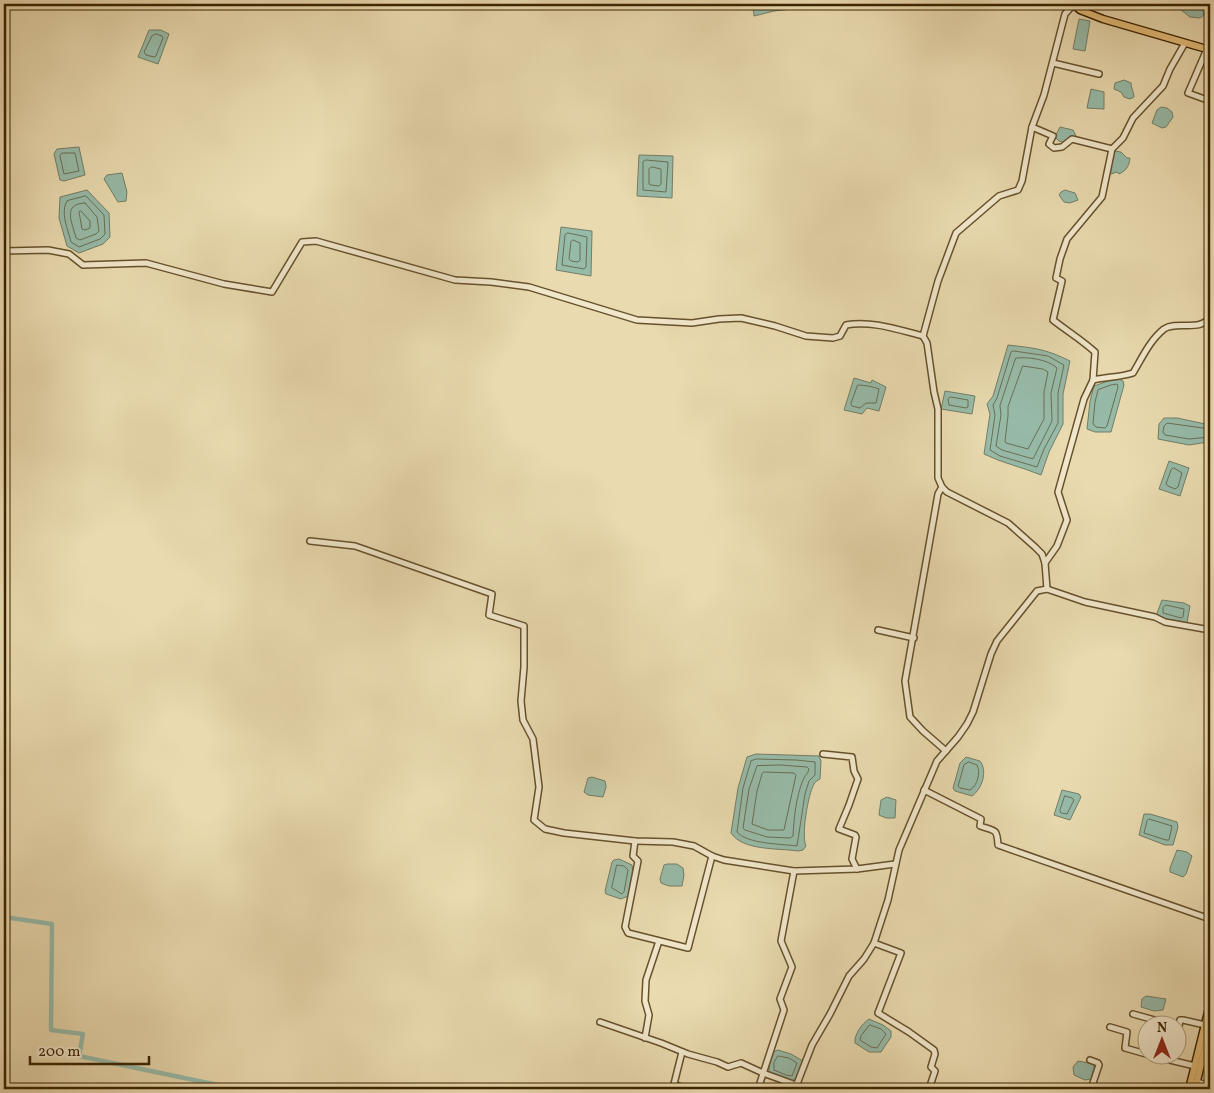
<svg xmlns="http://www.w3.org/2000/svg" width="1214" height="1093" font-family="Vollkorn,serif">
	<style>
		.water { fill: #97bba9; stroke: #727e66 }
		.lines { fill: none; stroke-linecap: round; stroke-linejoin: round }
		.shore { stroke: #696f55; stroke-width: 1 }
		.canal { stroke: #97bba9; stroke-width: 4.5 }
		.minor-casing { stroke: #66512c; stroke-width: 8 }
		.major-casing { stroke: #3b2301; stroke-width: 9 }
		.minor { stroke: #f1e7cb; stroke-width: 5 }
		.major { stroke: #e4bd78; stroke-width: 6 }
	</style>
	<rect width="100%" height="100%" fill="#e9daaf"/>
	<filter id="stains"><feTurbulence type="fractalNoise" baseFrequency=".004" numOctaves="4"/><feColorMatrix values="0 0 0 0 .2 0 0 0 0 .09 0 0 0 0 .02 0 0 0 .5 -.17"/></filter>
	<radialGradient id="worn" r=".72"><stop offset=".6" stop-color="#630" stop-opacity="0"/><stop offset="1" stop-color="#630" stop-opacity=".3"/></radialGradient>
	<g class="water">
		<polygon points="753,4 792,4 792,9 774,11 754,16"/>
		<polygon points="1182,4 1196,4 1201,7 1204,15 1200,18 1190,17 1181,10"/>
		<polygon points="1079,19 1090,21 1085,51 1073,49"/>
		<polygon points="149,30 161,30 169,34 158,64 138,57"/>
		<path d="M1124,80L1131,83C1131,88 1134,92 1134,97L1130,99L1124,97L1121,92L1114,89L1115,83Z"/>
		<polygon points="1091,89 1104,92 1104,109 1087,108"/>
		<polygon points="1161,107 1167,108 1172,112 1173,117 1166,127 1162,128 1152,123 1157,110"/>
		<polygon points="1060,127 1073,130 1076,136 1065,143 1059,141 1055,137"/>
		<polygon points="79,147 85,175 64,181 60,180 54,154 57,149"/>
		<path d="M1114,151L1121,152L1127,158H1130C1129,166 1127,170 1119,174L1117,172L1111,174L1110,171Z"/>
		<polygon points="639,155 673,156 672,198 637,196"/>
		<polygon points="122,173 127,192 126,201 118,202 104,179 107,175"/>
		<polygon points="87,190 109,213 110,237 103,244 79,253 67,246 59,218 60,197"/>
		<polygon points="1065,190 1075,193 1078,200 1070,203 1064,202 1059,195 1061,192"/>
		<polygon points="561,227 592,231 591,276 556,270"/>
		<path d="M1008,345C1035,348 1046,349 1070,361L1063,394V424L1049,452L1041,475C1022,467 1002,463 984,454L990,414L987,404L993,396Z"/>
		<polygon points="854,378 871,383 872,380 886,387 879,411 867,408 862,414 844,410"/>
		<polygon points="1119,379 1123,381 1124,385 1111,432 1095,432 1087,429 1090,401 1094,386 1111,380"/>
		<polygon points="945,391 975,396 972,414 941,409"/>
		<polygon points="1164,418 1177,418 1210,425 1208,442 1189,445 1158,439 1159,424"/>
		<polygon points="1169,461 1189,468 1180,496 1159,489"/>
		<polygon points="1162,600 1184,603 1190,606 1187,623 1181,624 1156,616"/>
		<path d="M756,754L819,756L821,761L820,779C818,780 815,782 814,784C808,794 801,837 806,846L803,850L798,851C778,848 743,851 731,833L738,788L747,757Z"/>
		<path d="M966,757L980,761C988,771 982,789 972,796L955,791L953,788L960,763Z"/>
		<polygon points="592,777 605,781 606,787 603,797 588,795 584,792 588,778"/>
		<polygon points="1062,790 1079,794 1081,797 1070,820 1054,815"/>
		<polygon points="887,797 896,800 895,818 886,818 879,815 881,800"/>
		<polygon points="1144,814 1150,814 1177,822 1178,827 1173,845 1165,845 1139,835"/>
		<polygon points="1177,850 1187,852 1192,856 1186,874 1183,877 1170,872 1170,868"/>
		<polygon points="619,859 632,865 633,875 628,896 621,899 606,894 605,891 612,862 614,860"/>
		<polygon points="667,864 677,864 683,868 684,875 682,886 669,886 661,883 660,879 664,865"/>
		<polygon points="1146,996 1166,999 1163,1010 1154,1011 1141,1007 1142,999"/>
		<path d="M869,1019L883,1025L891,1031V1037L881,1052H869L855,1043C854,1034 862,1024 869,1019Z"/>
		<path d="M778,1050L791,1054L803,1061C801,1069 799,1080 790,1081L769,1073V1062L773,1052Z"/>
		<polygon points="1078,1061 1094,1064 1094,1068 1091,1079 1085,1080 1074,1075 1073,1067"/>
	</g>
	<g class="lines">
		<g class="shore">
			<polygon points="156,34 162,36 163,38 156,56 154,57 146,55 144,52 152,36"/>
			<polygon points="62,153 75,153 79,171 64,174 60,156"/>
			<polygon points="646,160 668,162 666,192 643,190 643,162"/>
			<polygon points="652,167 661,169 661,184 659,186 651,185 649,184 649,169"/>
			<path d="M86,196L104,215L105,234L100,239L79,247L71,242C68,229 60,213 67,201Z"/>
			<path d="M85,203L97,217L99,231L96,234L80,240L76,238C72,222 62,204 85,203Z"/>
			<polygon points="81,211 90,221 90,228 85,230 82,229 79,212"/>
			<polygon points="568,233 587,237 586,267 584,269 562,265 565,235"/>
			<polygon points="573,240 580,243 580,260 578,262 571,261 569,259 571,242"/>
			<polygon points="1014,351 1048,356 1064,365 1058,393 1058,423 1044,449 1037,467 1000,456 990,450 995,415 993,405 997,398 1011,352"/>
			<path d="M1016,358C1029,357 1047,359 1057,368L1051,393L1052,421L1033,459L1002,450L996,446L1001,415L1000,406Z"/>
			<polygon points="1023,366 1043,369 1048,372 1044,392 1044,419 1028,449 1006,443 1005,441 1008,416 1008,407"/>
			<path d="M858,385C864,385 874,387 879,389L876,403H866L860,408L852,406L851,404Z"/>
			<polygon points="1111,385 1117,384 1118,387 1107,426 1105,428 1096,427 1093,424 1095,402 1098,390"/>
			<polygon points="951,397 968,400 968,407 966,408 949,405 948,399"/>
			<polyline points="1210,429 1167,423 1164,426 1163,432 1165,435 1189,439 1210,437"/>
			<polygon points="1174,468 1182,473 1178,487 1175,489 1168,486 1166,484 1171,470"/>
			<polygon points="1166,605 1184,609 1183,617 1181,618 1163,613 1163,608"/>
			<path d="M757,759L796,760L815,762V775L809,781L805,794L797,846C782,844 747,844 737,832L743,788L751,761Z"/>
			<path d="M969,762L977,765C981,773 977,786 970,790L960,788L958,786L964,765Z"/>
			<path d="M780,765L807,767L809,769C808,774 805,775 803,780C796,797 794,818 793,836L790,838L767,837L745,830L743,828L749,789L757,766Z"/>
			<polygon points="764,772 794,773 796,775 784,830 768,830 752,824 757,791 762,774"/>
			<polygon points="1065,796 1072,798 1074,800 1067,814 1061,813 1060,811"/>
			<polygon points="1149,819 1172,826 1169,840 1166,840 1144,833 1147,821"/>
			<polygon points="617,865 624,866 628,870 624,892 622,894 612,888"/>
			<polygon points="870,1025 881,1029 886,1034 877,1048 871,1047 860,1040 861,1036"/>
			<polygon points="778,1056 789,1058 797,1063 792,1076 786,1075 774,1070 774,1063"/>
		</g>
		<polyline class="canal" points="4,917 52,924 51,1030 83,1034 79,1056 237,1089"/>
		<defs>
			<g id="minor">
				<polyline points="1207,49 1188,93 1210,101"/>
				<polyline points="1053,63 1099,74"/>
				<polyline points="1032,127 1053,136 1049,144 1054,148 1062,147 1072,139 1112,149"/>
				<path d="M4,251L48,250L69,254L83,265L146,263L224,284L272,292L302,242L316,241L455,280L491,282L529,287L637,320L692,323L719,319L741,318L775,326L806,336L833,338L840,336L846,325C871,320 899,330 923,336"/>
				<path d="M1093,380L1095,352C1082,340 1067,331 1053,320L1062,281L1056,278L1060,259L1067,239L1102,197L1112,149L1123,138L1133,118L1163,86L1170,69L1185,43"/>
				<polyline points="1209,453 1210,453"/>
				<polyline points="942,487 938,494 905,681 910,717 923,731 946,751"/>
				<polyline points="310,541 355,546 492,594 489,615 524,626 524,667 521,701 523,720 533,739 539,787 534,820 545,829 564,833 635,841 673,842 694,846 712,856 724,860 794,871 857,869 895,864"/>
				<path d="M1045,563L1057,546L1067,520L1058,492L1084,399L1093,380C1107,377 1121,377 1133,373C1142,358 1150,340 1164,329C1177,320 1202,333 1210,316"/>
				<polyline points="1047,589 1045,563 1042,554 1035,547 1008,523 947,492 942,487 938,478 938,409 934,392 927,343 923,336 938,281 956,233 999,196 1018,190 1022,181 1032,127 1044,95 1065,14 1073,5"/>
				<polyline points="878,630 914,638"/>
				<polyline points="823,754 852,757 854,771 858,779 849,805 839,829 855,835 856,837 852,859 857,869"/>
				<path d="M924,790L981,819L980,826C995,831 997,828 998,845L1210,919"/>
				<polyline points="635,841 633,856 638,861 625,927 628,933 688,948 712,856"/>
				<polyline points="874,943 901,953 878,1013 909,1032 934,1050 935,1054 931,1067 935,1071 929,1089"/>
				<polyline points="1133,1014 1176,1026"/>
				<polyline points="600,1022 661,1043 688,1054 717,1062 728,1067 741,1063 763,1073 796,1085"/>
				<polyline points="1176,1026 1179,1026 1180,1020 1183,1020 1205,1025"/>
				<polyline points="1110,1027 1127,1032 1125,1048 1146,1054"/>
				<polyline points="645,1038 649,1015 645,1001 646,980 659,941"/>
				<polyline points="682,1052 674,1084 685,1089"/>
				<polyline points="1153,1056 1195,1066"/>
				<polyline points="1090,1060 1098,1063 1099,1065 1091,1089"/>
				<polyline points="1197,1082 1210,1086"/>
				<polyline points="883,1088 887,1089"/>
				<polyline points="758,1089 784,1010 780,999 792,967 781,941 794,871"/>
				<polyline points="795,1089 812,1045 830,1014 849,976 864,959 874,943 888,900 899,850 937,761 958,737 967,724 973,712 991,654 997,641 1037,591 1047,589 1085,602 1155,617 1165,622 1210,630"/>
			</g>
			<g id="major">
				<polyline points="1073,4 1080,10 1103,19 1210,50"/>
				<polyline points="1189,1089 1210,1004"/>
				<polyline points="1195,1089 1210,1028"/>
			</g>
		</defs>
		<use href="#minor" class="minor-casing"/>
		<use href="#major" class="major-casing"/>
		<use href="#minor" class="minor"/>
		<use href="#major" class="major"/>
	</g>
	<rect width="1214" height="1093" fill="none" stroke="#e9daaf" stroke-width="20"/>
	<rect x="5" y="5" width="1204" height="1083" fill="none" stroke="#3b2301" stroke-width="2.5"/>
	<rect x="10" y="10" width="1194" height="1073" fill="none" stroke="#3b2301"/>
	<g transform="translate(1162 1040)"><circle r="24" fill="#f1e7cb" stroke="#a8997a"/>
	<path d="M0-4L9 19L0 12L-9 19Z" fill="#8f2418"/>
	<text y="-8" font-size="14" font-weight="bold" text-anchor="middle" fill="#3b2301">N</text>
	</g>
	<path d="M30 1056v8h119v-8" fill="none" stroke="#3b2301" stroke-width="2.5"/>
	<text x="38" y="1056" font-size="15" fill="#3b2301" stroke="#f1e7cb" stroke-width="4" paint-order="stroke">200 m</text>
	<rect width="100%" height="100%" filter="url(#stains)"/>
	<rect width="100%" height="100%" fill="url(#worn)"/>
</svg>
